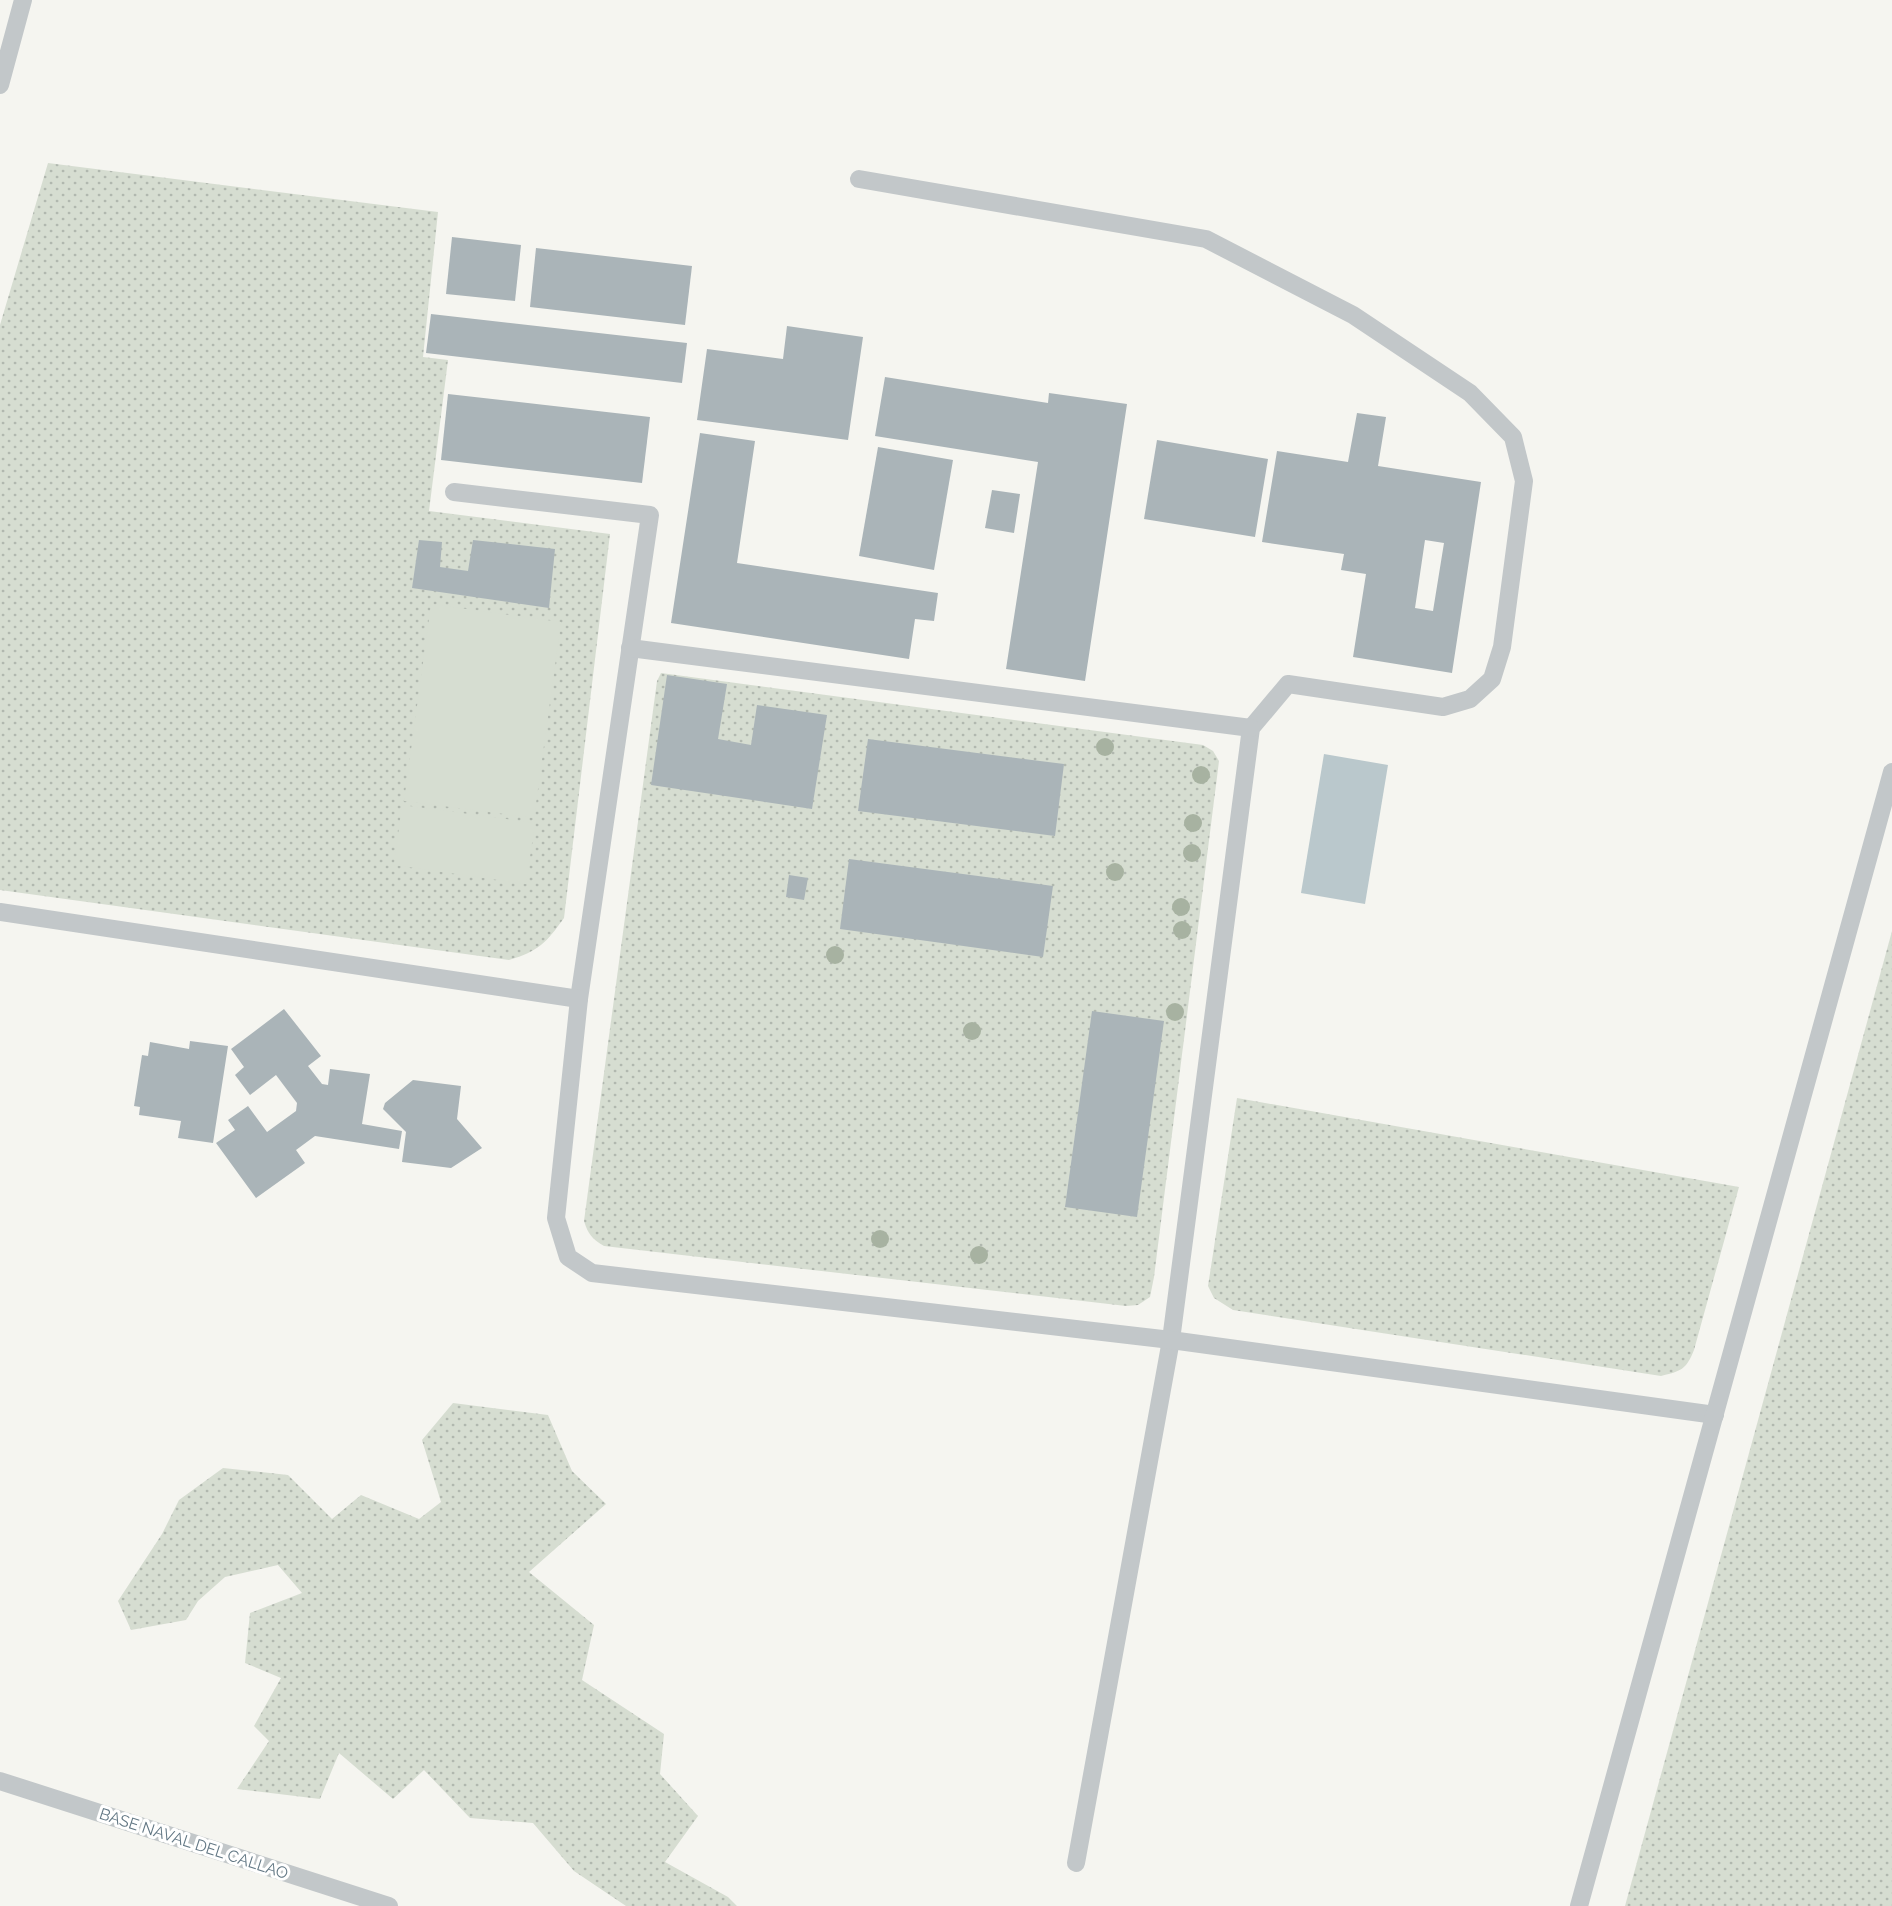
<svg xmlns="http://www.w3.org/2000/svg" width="1892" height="1906" font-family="Raleway,sans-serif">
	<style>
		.grass { fill: url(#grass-dots) }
		.pitch { fill: #d6ddd1 }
		.water { fill: #bac8cc }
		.building { fill: #aab4b8; fill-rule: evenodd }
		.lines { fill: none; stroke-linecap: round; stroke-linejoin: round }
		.service { stroke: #c2c7c9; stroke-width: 18 }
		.tree { fill: #a7b2a1 }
		.labels { text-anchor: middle; stroke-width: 6; stroke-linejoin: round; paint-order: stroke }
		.street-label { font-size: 16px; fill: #627784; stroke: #fff }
	</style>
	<defs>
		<pattern id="grass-dots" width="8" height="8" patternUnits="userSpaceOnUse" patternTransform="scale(1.5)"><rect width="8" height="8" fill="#d6ddd1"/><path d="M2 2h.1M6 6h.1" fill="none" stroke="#b1b8af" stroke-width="1.8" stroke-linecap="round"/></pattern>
	</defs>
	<rect width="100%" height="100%" fill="#f5f5f0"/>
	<g class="grass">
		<path d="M48,163L438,212L423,357L448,360L429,511L610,534L564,918C546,943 539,951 509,960L0,890V325Z"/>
		<path d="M661,673L1203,745L1213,751L1219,761L1154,1277L1150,1297L1138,1305L1126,1306L604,1246C592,1239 588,1234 584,1221L657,681Z"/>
		<polygon points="1892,931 1892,1906 1625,1906"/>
		<path d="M1237,1098L1739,1187L1694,1350C1686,1370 1681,1371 1661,1376L1233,1310L1214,1298L1208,1286Z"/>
		<polygon points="453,1403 548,1415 572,1471 606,1504 529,1572 594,1625 582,1680 664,1734 660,1774 698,1816 665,1862 728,1897 737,1906 626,1906 574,1871 533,1823 470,1818 424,1770 393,1799 339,1753 320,1799 237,1789 269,1741 254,1726 281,1678 245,1663 250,1613 302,1593 278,1565 225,1577 198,1601 186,1620 131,1630 118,1601 162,1534 179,1500 223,1468 288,1475 332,1519 361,1495 419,1519 441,1502 422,1440"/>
	</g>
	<g class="pitch">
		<polygon points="431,604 561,622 534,818 404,801"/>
		<polygon points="402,805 535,823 526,884 394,865"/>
	</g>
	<polygon class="water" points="1324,754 1388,765 1365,904 1301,893"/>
	<g class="building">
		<polygon points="452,237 521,245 515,301 446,294"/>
		<polygon points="536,248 692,266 685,325 530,307"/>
		<polygon points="431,314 687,343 682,383 426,353"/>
		<polygon points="787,326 863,337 848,440 697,420 707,349 783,359"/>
		<polygon points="885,377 1048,403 1049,393 1127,404 1085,681 1006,669 1038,462 875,436"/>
		<polygon points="448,394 650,417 642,483 441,460"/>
		<path d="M1357,413L1386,417L1378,466L1481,482L1452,673L1353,657L1366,574L1341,570L1344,554L1262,542L1277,451L1348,462ZM1425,540L1444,543L1433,611L1415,608Z"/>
		<polygon points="700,433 755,441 737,563 938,593 934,621 915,619 909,659 671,623"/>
		<polygon points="1157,440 1268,459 1255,537 1144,519"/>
		<polygon points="878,447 953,460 934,570 859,556"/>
		<polygon points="992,490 1020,494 1014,533 985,528"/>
		<polygon points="419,540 442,542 440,567 468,571 473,540 555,549 549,608 412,588"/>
		<polygon points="667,675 727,684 718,739 751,745 757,705 827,715 812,809 651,785"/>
		<polygon points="868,739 1064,764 1055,836 858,811"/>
		<polygon points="849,859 1053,886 1043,957 840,929"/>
		<polygon points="789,875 808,878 804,900 786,897"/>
		<polygon points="284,1009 321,1056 308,1066 322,1084 328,1085 330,1069 370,1074 362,1124 402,1131 399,1149 315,1136 296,1150 305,1163 256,1198 216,1143 235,1130 228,1120 248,1106 267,1132 296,1111 297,1103 276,1075 250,1095 235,1075 244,1067 231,1049"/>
		<polygon points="1092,1011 1164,1021 1137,1217 1065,1207"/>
		<polygon points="190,1041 228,1046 213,1143 178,1138 181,1121 139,1115 140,1107 134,1106 142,1055 148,1056 150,1042 189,1049"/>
		<polygon points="413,1080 461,1086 457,1119 482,1148 451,1168 402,1162 406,1132 383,1109 385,1103"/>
	</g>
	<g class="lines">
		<g class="service">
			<polyline points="0,85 23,0"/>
			<polyline points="859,179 1206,239 1353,315 1470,393 1513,437 1524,481 1502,647 1492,679 1470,699 1443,707 1288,684 1251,728 1171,1340 1076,1863"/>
			<polyline points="454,492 650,515 579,999"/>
			<polyline points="630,648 1251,728"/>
			<polyline points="0,912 579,999 556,1218 568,1257 592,1273 1171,1340 1715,1415"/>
			<polyline points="0,1781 389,1906"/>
			<polyline points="1579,1906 1892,772"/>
		</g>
	</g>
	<g class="tree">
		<circle cx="1105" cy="747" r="9"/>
		<circle cx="1201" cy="775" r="9"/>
		<circle cx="1193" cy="823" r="9"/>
		<circle cx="1192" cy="853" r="9"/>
		<circle cx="1115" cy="872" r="9"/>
		<circle cx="1181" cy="907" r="9"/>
		<circle cx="1182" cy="930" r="9"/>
		<circle cx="835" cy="955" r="9"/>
		<circle cx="1175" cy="1012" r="9"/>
		<circle cx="972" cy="1031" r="9"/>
		<circle cx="880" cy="1239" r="9"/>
		<circle cx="979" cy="1255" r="9"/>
	</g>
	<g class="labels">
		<g class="street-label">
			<text transform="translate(194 1843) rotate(18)" y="6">BASE NAVAL DEL CALLAO</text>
		</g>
	</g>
</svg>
